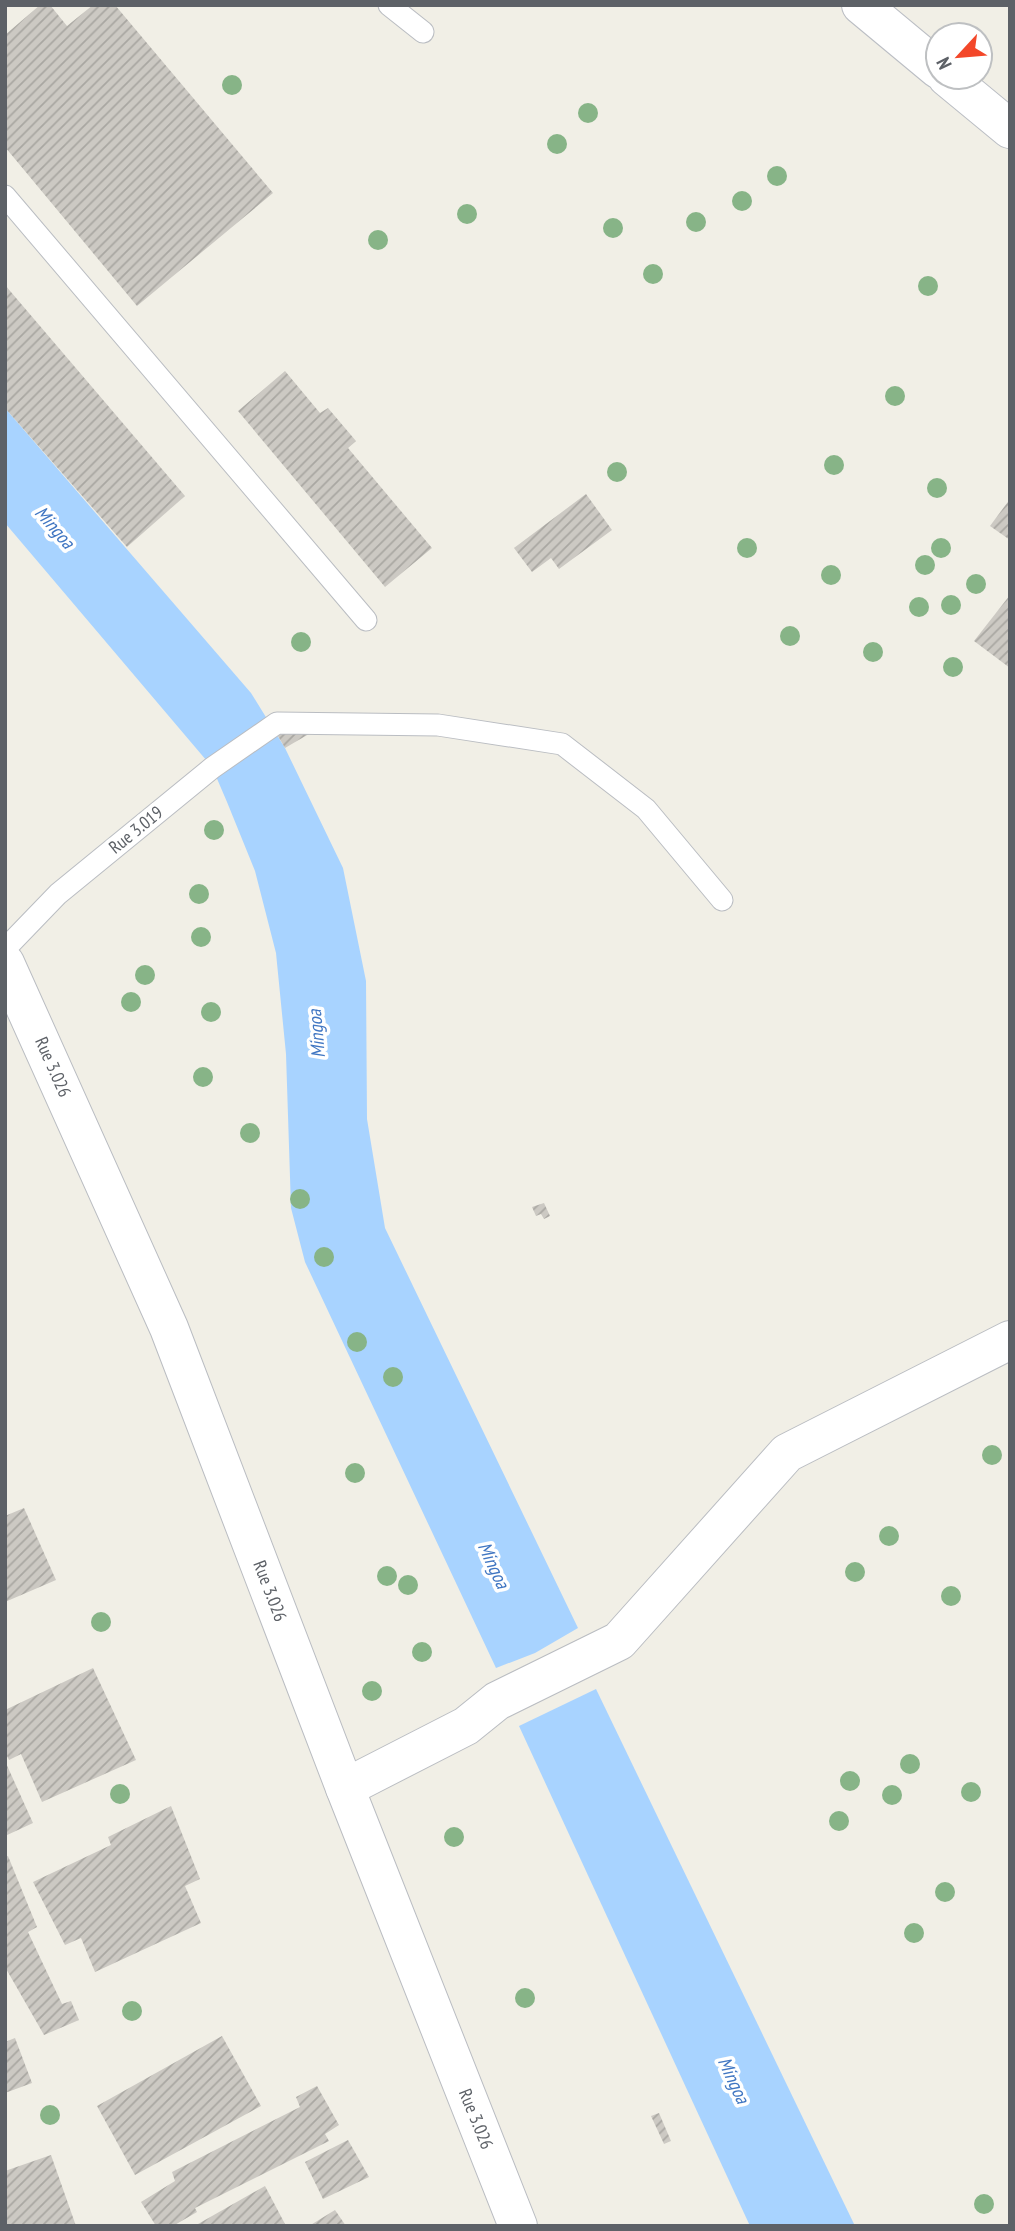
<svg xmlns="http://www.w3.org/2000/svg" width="1015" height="2231" font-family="'PT Sans Narrow',sans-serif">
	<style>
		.water { fill: #a8d3ff }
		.building { fill: url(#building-hatch) }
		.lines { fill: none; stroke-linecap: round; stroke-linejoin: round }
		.service-casing { stroke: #babdc2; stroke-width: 23 }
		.minor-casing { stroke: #babdc2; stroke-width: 40 }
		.secondary-casing { stroke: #bbbec4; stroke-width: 40 }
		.service { stroke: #fff; stroke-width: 21 }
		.minor { stroke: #fff; stroke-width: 38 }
		.secondary { stroke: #fff; stroke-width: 38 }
		.tree { fill: #87b487 }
		.labels { text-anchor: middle; stroke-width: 7; stroke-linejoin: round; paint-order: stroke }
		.street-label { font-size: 18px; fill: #5d6167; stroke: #fff }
		.water-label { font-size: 19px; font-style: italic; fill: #4076c2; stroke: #fff }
	</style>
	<defs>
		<pattern id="building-hatch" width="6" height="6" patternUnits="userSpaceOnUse" patternTransform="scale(1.75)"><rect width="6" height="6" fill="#ccc9c3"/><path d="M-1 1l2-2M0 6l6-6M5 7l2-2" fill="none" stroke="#a9a7a2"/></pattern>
	</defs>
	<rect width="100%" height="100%" fill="#f1efe6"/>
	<g class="water">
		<polygon points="5,408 251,693 285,748 343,868 366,981 367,1119 385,1228 578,1628 535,1653 496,1668 305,1262 291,1208 286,1054 276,953 255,871 227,802 212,767 5,523"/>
		<polygon points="596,1689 855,2226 750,2226 519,1726"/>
	</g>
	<g class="building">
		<polygon points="40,5 50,5 67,26 93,5 115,5 273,193 137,306 5,147 5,35"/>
		<polygon points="5,285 185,496 127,547 5,408"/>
		<polygon points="285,371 320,413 328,408 356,441 348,448 432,548 385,587 238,411"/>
		<polygon points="586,494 612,530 559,569 551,558 532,572 514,548"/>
		<polygon points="1010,499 1010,540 990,526"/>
		<polygon points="1010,595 1010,668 974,641"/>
		<polygon points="275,731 314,731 285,748"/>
		<polygon points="544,1203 550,1216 544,1219 541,1214 536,1216 532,1207"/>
		<polygon points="24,1508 56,1580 5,1602 5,1516"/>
		<polygon points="93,1668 136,1760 42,1802 21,1754 9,1760 5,1752 5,1710"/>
		<polygon points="5,1761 33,1823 5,1836"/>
		<polygon points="171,1806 200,1879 185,1886 201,1923 95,1972 81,1938 65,1945 33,1882 111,1845 108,1837"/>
		<polygon points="8,1856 37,1927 28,1932 62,2004 71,2001 79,2020 44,2035 5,1967 5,1857"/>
		<polygon points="222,2036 261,2106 135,2175 97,2106"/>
		<polygon points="15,2038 32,2083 5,2093 5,2042"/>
		<polygon points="317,2086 339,2125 325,2134 329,2141 195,2208 197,2212 173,2226 156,2226 141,2202 175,2181 172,2172 300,2107 296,2097"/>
		<polygon points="659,2113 671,2141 664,2144 651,2116"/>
		<polygon points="348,2140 369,2177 323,2199 305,2162"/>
		<polygon points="51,2155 76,2226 5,2226 5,2171"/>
		<polygon points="265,2186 285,2224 281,2226 199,2226 198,2224"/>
		<polygon points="335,2210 346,2226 309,2226"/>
	</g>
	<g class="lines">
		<defs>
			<g id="service">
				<polyline points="389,5 423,32"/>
				<polyline points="5,196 366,620"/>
				<polyline points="5,949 58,894 212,768 277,723 438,725 562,744 646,809 722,900"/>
			</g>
			<g id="minor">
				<polyline points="5,963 169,1328 345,1788 518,2226"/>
				<polyline points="345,1788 466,1726 497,1701 619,1641 787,1453 1010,1340"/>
			</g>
			<g id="secondary">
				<polyline points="861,5 938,69"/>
				<polyline points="947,77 1010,129"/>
			</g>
		</defs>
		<use href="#service" class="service-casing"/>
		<use href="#minor" class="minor-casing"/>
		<use href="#secondary" class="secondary-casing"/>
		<use href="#service" class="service"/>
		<use href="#minor" class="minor"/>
		<use href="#secondary" class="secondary"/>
	</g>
	<g class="tree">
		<circle cx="232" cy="85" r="10"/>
		<circle cx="588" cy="113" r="10"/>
		<circle cx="557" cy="144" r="10"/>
		<circle cx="777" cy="176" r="10"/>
		<circle cx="742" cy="201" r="10"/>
		<circle cx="467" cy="214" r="10"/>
		<circle cx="696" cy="222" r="10"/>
		<circle cx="613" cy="228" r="10"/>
		<circle cx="378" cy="240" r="10"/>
		<circle cx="653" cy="274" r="10"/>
		<circle cx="928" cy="286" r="10"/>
		<circle cx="895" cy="396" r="10"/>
		<circle cx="834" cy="465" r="10"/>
		<circle cx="617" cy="472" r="10"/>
		<circle cx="937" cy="488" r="10"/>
		<circle cx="747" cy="548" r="10"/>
		<circle cx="941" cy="548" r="10"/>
		<circle cx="925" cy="565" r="10"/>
		<circle cx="831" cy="575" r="10"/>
		<circle cx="976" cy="584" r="10"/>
		<circle cx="951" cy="605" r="10"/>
		<circle cx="919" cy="607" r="10"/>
		<circle cx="790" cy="636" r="10"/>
		<circle cx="301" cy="642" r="10"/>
		<circle cx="873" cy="652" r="10"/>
		<circle cx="953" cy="667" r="10"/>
		<circle cx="214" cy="830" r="10"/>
		<circle cx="199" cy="894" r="10"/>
		<circle cx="201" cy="937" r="10"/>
		<circle cx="145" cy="975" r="10"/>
		<circle cx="131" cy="1002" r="10"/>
		<circle cx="211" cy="1012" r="10"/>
		<circle cx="203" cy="1077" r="10"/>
		<circle cx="250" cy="1133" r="10"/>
		<circle cx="300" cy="1199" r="10"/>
		<circle cx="324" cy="1257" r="10"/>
		<circle cx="357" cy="1342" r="10"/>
		<circle cx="393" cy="1377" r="10"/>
		<circle cx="992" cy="1455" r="10"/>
		<circle cx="355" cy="1473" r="10"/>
		<circle cx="889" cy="1536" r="10"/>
		<circle cx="855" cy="1572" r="10"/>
		<circle cx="387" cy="1576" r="10"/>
		<circle cx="408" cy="1585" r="10"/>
		<circle cx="951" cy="1596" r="10"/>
		<circle cx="101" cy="1622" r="10"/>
		<circle cx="422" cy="1652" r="10"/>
		<circle cx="372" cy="1691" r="10"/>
		<circle cx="910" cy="1764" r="10"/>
		<circle cx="850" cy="1781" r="10"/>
		<circle cx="971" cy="1792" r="10"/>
		<circle cx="120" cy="1794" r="10"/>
		<circle cx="892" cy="1795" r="10"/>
		<circle cx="839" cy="1821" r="10"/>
		<circle cx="454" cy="1837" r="10"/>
		<circle cx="945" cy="1892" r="10"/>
		<circle cx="914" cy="1933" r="10"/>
		<circle cx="525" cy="1998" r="10"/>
		<circle cx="132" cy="2011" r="10"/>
		<circle cx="50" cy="2115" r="10"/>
		<circle cx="984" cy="2204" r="10"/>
	</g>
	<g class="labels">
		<g class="street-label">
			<text transform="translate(136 830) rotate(-39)" y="6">Rue 3.019</text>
			<text transform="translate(53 1067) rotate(66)" y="6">Rue 3.026</text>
			<text transform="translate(270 1591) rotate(69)" y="6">Rue 3.026</text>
			<text transform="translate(476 2119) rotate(68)" y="6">Rue 3.026</text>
		</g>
		<g class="water-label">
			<text transform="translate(55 527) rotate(49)" y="7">Mingoa</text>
			<text transform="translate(316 1034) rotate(-95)" y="7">Mingoa</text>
			<text transform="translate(494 1565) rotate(65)" y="7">Mingoa</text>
			<text transform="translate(734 2080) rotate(65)" y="7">Mingoa</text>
		</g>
	</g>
	<rect width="1015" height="2231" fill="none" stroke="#5d6167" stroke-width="14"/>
	<g transform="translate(959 56) rotate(244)"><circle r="33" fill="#ffffff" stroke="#bec0c2" stroke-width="2"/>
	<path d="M0-5L12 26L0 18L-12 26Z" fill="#f34729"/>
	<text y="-10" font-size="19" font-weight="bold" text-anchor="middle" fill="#5d6167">N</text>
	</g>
</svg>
